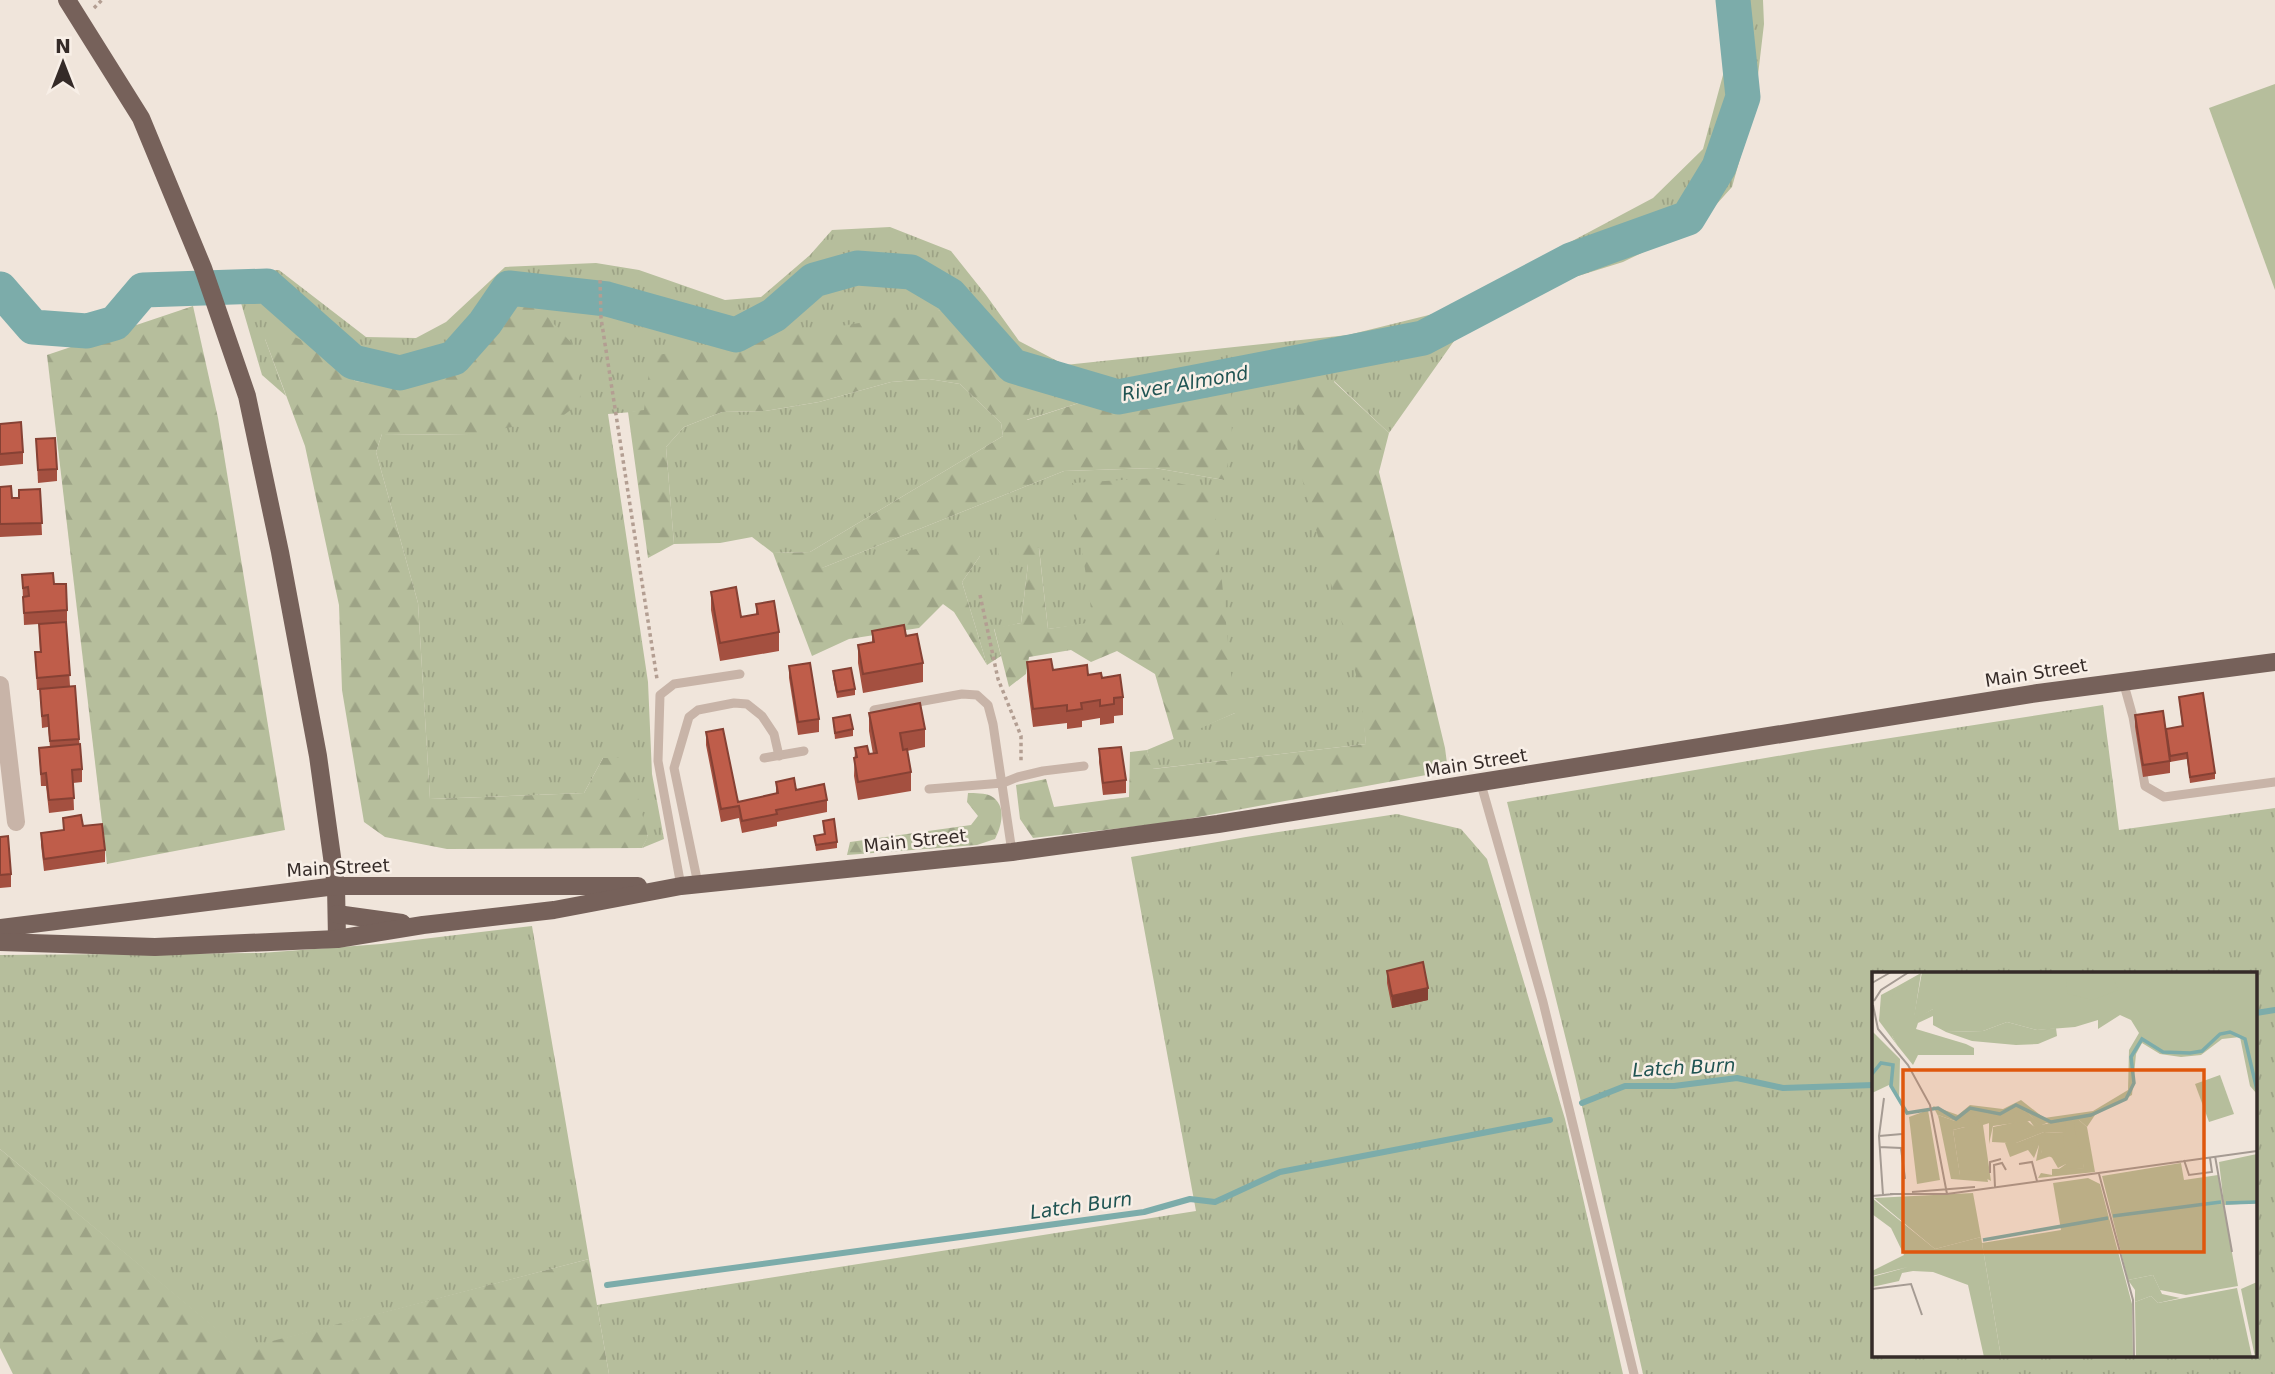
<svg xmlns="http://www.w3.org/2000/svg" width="2275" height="1374" font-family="'DejaVu Sans',sans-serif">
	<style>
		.grass { fill: url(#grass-tufts); fill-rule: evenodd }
		.forest { fill: url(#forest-firs) }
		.pitch { fill: #b6be9c }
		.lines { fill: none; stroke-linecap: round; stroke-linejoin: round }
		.stream { stroke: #7cacaa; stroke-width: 6 }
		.river { stroke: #7cacaa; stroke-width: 35 }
		.path { stroke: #b39e92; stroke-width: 3.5; stroke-dasharray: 3.5 3.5; stroke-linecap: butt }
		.service { stroke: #c8b4a8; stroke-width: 9 }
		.minor { stroke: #c8b4a8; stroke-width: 18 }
		.primary { stroke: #76615a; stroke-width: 18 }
		.wall { fill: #a45040 }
		.shaded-wall { fill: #864134 }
		.building { fill: #bf5d4a; stroke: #864134; stroke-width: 2 }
		.labels { text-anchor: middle; stroke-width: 5; stroke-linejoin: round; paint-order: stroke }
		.street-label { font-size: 18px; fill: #352b28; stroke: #f8efe7 }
		.water-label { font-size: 19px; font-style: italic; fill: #205453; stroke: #f8efe7 }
		.inset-river { fill: none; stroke: #7cacaa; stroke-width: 3.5 }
		.inset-road { fill: none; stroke: #a59b93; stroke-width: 2 }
		.view { fill: #df570d; fill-opacity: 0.15; stroke: #df570d; stroke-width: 3.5 }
		.inset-edge { fill: none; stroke: #352b28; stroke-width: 3.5 }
	</style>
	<defs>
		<pattern id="grass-tufts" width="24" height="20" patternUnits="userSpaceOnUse" patternTransform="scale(1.75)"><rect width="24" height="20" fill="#b6be9c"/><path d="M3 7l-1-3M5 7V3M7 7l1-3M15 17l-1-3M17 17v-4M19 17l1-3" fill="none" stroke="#9da386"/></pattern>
		<pattern id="forest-firs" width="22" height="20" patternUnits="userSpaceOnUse" patternTransform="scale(1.75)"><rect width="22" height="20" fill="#b6be9c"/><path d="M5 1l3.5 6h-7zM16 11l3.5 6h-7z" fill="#9da386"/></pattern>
	</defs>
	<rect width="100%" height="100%" fill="#f0e5db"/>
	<g class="grass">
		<polygon points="1719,0 1763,0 1764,24 1754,109 1732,187 1697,226 1623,262 1533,290 1454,341 1389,433 1334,381 1366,744 1152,769 1147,750 1235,713 1094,623 1048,629 1039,548 1028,564 1021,623 994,629 1001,656 987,665 962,582 980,556 817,570 1064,471 1155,468 1224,480 1088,400 1026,420 941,310 644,411 608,414 648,682 652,774 664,839 642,848 648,836 603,758 584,793 430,799 418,603 376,452 382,434 469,435 511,299 459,367 397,388 355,381 314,346 265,339 286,396 262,375 232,272 279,270 366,337 416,338 446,322 505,267 596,263 639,270 725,300 761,297 810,255 832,230 890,227 951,251 986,295 1019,341 1065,365 1348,335 1437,313 1653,198 1703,149 1723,75 1723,23"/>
		<polygon points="929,379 960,384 1001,423 1003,436 810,552 773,553 752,537 720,543 674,544 666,447 684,427 722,412 765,411 819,402 891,382"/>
		<path d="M2103,705L2119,830L2275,808V1374H1643L1575,1076L1507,802L1813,750ZM1874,973H2256V1355H1874Z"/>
		<polygon points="1397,814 1461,829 1487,859 1565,1119 1623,1374 609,1374 597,1305 1196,1211 1131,857 1246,837"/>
		<polygon points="532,926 589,1259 241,1350 0,1149 0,955 261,953 381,944"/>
	</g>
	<g class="forest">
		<polygon points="511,299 532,300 576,348 581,402 560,418 469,435 382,434 376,452 418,603 430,799 584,793 603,758 628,758 648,837 642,848 447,849 385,837 364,822 342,690 339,605 305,446 265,339 286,333 314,346 355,381 397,388 459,367"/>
		<polygon points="193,306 218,418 285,830 107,864 47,355"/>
		<polygon points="941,310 1033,401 1027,420 1088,400 1231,385 1232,445 1224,480 1155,468 1064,471 822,568 976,537 980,556 962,582 987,665 954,612 943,604 919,628 849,639 812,656 773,553 810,552 1003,436 1001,423 960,384 929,379 891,382 819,402 765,411 722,412 684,427 666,447 674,544 648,558 628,412 644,410 651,356"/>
		<polygon points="1333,381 1389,433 1379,472 1445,748 1448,771 1166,823 1033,838 1020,819 1016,785 1046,779 1054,807 1129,797 1130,752 1147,750 1153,769 1366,744 1359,685 1298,464 1296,387"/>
		<polygon points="1155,478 1213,491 1235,713 1174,740 1155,674 1117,651 1091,662 1071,650 1029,657 1026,674 1009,687 994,628 1021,623 1028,564 1000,561 996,540 1028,536 1039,549 1048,629 1093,622 1072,483"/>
		<path d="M968,793C974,793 986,793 991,796C1007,805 1002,826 995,839L977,845L847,855L850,842L971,825L978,816L967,802Z"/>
		<polygon points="0,1149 241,1349 589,1259 609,1374 13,1374 0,1348"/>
	</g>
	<polygon class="pitch" points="2275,84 2275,290 2209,108"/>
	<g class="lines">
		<g class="stream">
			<polyline points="2256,1013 2275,1010"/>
			<polyline points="1582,1103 1625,1086 1674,1086 1737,1078 1783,1088 1874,1085"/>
			<polyline points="607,1285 1144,1212 1190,1199 1215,1202 1280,1172 1550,1120"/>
		</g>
		<polyline class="river" points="0,289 33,327 87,331 115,323 143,290 267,286 353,362 400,373 454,358 485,323 509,288 607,299 736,335 774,315 814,280 857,268 911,272 950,295 1013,366 1118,397 1423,338 1571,260 1688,218 1719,167 1743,97 1733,0"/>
		<g class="path">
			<polyline points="94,8 102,0"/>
			<polyline points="600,280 601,318 657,679"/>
			<polyline points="980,595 998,679 1021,736 1021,762"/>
		</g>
		<g class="service">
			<polyline points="2123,681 2133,717 2145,786 2164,797 2275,782"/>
			<polyline points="874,710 962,694 977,695 988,705 993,724 1012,852"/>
			<polyline points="764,758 804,751"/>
			<polyline points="1481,784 1543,1002 1634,1374"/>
			<polyline points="929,789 1003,783 1018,777 1043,771 1084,766"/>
			<polyline points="698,884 674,768 689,717 698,710 734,703 747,704 762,716 774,734 779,756"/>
			<polyline points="681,886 658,761 660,695 674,684 740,674"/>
		</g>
		<polyline class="minor" points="0,685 16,822"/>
		<g class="primary">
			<polyline points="67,0 141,118 203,268 247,396 280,552 318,756 336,886 337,939"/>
			<polyline points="337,914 402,923"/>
			<polyline points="0,928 336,886 638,886"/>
			<polyline points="0,942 155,947 337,939 423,925 554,910 681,886 1012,852 1218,824 2038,693 2275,662"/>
		</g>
	</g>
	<g class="wall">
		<polygon points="0,424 23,452 23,464 0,466"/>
		<polygon points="36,439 57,469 57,481 38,483"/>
		<polygon points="0,487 12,498 19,498 40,489 42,535 0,537"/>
		<polygon points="22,575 54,584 67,610 67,622 66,622 70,686 79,739 82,769 82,782 73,783 74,810 49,813 46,786 41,786 39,748 50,747 48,727 42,728 40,690 37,690 35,652 40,652 39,624 24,625"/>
		<polygon points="711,592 741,617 756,614 756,604 779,632 779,651 720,661 711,610"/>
		<polygon points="872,631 906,636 923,663 923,682 863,693 858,663 858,645 872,642"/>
		<polygon points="1027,662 1053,670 1088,675 1102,678 1123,697 1123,715 1114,716 1114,723 1100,725 1100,718 1082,721 1082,727 1067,729 1067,723 1033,727 1027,681"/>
		<polygon points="789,666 819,719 819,732 798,735 789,678"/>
		<polygon points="833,671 855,689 855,695 837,698 833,677"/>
		<polygon points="2179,697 2215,773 2215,779 2190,783 2187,759 2170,762 2170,773 2143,777 2135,727 2135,715 2166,729 2182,726"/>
		<polygon points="869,713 925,729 925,747 907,751 911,772 911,791 858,800 854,776 855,748 869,754 873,754 869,731"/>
		<polygon points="833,718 853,729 853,736 835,739"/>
		<polygon points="706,732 738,802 776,794 776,782 796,790 827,800 827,812 777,822 777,826 742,833 739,818 721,822 706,745"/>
		<polygon points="1099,749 1126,780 1126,793 1103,795 1099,762"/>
		<polygon points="63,818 83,826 105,850 105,862 44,871 41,845 41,833 63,830"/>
		<polygon points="823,821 837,842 837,848 816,851 814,836 824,834"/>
		<polygon points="0,837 11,874 11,887 0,888"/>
		<polygon points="1387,971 1428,1000 1392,1008 1387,983"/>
	</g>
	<polygon class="shaded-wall" points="1428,988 1428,1000 1392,1008 1392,996"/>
	<g class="building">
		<polygon points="21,422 23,452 0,454 0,424"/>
		<polygon points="55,438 57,469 38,470 36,439"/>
		<polygon points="11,486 12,498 19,498 19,490 40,489 42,523 0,524 0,487"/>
		<polygon points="53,573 54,584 66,584 67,610 24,613 23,597 29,596 28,587 23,588 22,575"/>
		<polygon points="736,587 741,617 758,614 756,604 774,601 779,632 720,643 711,592"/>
		<polygon points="66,622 70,675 37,678 35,652 41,652 39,624"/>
		<polygon points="904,625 906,636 917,634 923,663 863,674 858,645 874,642 872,631"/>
		<polygon points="1051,659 1053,670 1087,665 1088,675 1101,673 1102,678 1120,675 1123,697 1114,698 1114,704 1100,706 1100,700 1081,703 1082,709 1067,711 1067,705 1033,709 1027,662"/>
		<polygon points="810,663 819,719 798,722 789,666"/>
		<polygon points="851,668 855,689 837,692 833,671"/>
		<polygon points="75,686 79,739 50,741 48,715 42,716 40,689"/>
		<polygon points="2203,693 2215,773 2190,777 2187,753 2170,756 2166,729 2183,726 2179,697"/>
		<polygon points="920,703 925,729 900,733 903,750 907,749 911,772 858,782 854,758 857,757 855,748 867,746 869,754 877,753 869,713"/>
		<polygon points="2163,711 2170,761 2143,765 2135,715"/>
		<polygon points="850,715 853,729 835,733 833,718"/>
		<polygon points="723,729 738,802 778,793 776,782 794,778 796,790 824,784 827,800 776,810 777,814 742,821 739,806 721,809 706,732"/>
		<polygon points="80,744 82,769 72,770 74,798 49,800 46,773 41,774 39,748"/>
		<polygon points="1121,747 1126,780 1103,783 1099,749"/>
		<polygon points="81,815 83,826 102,824 105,850 44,859 41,833 64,830 63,818"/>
		<polygon points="834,819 837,842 816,845 814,836 825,834 823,821"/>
		<polygon points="8,836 11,874 0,875 0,837"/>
		<polygon points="1423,962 1428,988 1392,996 1387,971"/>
	</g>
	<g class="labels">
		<g class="street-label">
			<text transform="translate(2036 673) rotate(-9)" y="6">Main Street</text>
			<text transform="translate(1476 763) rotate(-9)" y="6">Main Street</text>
			<text transform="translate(915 841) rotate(-6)" y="6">Main Street</text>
			<text transform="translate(338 868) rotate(-3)" y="6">Main Street</text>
		</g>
		<g class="water-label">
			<text transform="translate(1185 383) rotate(-10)" y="7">River Almond</text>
			<text transform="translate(1684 1067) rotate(-3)" y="7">Latch Burn</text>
			<text transform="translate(1081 1205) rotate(-8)" y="7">Latch Burn</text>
		</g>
	</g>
	<g transform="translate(1872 972)">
		<rect width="385" height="385" fill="#f0e5db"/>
		<path d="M50,0H385V122L378,114L368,65L350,67L329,83L309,85L288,82L270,71L264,82L260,123L223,143L215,155L207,148L212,196L183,200L194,192L170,181L167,173L162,186L158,175L139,173L172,160L192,161L175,151L167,154L155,139L111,153L119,209L108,203L88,204L81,158L93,155L92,147L83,149L66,143L69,150L61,134L86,143L98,133L131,137L149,128L172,146L221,139L256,118L257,78L267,61L259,48L248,43L226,57V48L203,55L165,58L135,50L111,59L74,60L61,53V37L41,49ZM24,15L20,64L25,73L7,49L9,23ZM0,59L28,87L27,129L17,113L0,121ZM154,148L164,156L138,171L120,170L121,155ZM385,182V231L352,233L347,190ZM309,191L312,208L346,203L366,314L314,323L288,318L281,303L256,308L230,204ZM216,206L228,212L260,332L261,385H129L110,271L189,258L181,211ZM101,221L109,265L63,277L2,226ZM385,310V385H383L369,317ZM365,316L380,385H264L263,330L279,324L286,331Z" fill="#b6be9c"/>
		<path d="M193,0H239L246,18L221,28L196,22ZM49,1L42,47L61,37V44L46,51L44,57L94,72L102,76V83H46L41,93L25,73L20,64V25L24,15ZM135,50L165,58L184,56L185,64L166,72L144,73L100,69L74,60L111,59ZM56,138L68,208L45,212L37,145ZM98,138L108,151L81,158L88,203L114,198L116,210L79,207L66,143L83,149ZM155,139L167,153L194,149L193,161L172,160L144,171L160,169L162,186L156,178L138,185L133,171L163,156L158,149L121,154L117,172V145ZM207,148L215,155L223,200L166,206L169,201L180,203V197L212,196L203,159L202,149ZM173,162L191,163L194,192L186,196L179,184L164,189L167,173L163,169L168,171L170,181L176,180ZM0,226L63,277L109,265L129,385H112L96,313L61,300L41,299L30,301L27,309L0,315V305L36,295L0,304V299L32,283L19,256L0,242ZM281,303L290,322L308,326L286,331L279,324L263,330V318L256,308Z" fill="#b6be9c"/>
		<path d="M348,103L362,142L337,150L323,112Z" fill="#b6be9c"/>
		<path class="inset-river" d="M0,102L9,91L21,93L19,114L35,141L66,136L84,147L98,136L128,142L144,133L179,150L219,143L254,127L262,111L259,85L270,67L291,80L318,81L330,79L348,62L358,60L373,67L385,118M354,231L385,230M241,244L349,230M111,268L236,246"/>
		<path class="inset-road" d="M0,11L19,0M2,29L9,18L37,0M1,33L6,57L36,93L58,133L75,222M7,164L30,162M7,175L29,176L33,207M343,184L360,280M312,188L317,203L340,200L338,186M147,192L160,190L165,209M118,201V190L129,187M227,202L261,328L262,385M123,215L122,193L130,191L134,198M40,220L103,215M18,222H75L385,179M11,223L7,164L12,126M0,224L22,222M0,317L39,312L50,343"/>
		<path class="view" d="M31,98H332V280H31Z"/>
		<rect width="385" height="385" class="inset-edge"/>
	</g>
	<g transform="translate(63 63)" stroke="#f8efe7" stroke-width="5" paint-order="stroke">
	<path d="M0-5L12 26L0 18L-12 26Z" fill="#352b28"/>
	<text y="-10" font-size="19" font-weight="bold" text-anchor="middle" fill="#352b28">N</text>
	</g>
</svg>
